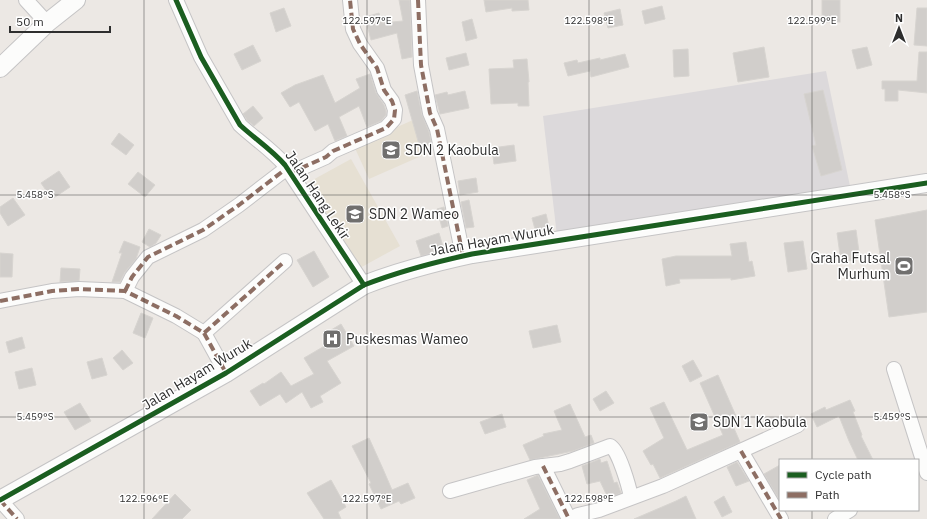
<svg xmlns="http://www.w3.org/2000/svg" width="927" height="519" font-family="'IBM Plex Sans',sans-serif">
	<style>
		.industrial { fill: #dcd9db }
		.education { fill: #e6e0d3 }
		.building { fill: #d1cecb; stroke: #d7d4d0 }
		.lines { fill: none; stroke-linecap: round; stroke-linejoin: round }
		.minor-casing { stroke: #c5c4c5; stroke-width: 16 }
		.tertiary-casing { stroke: #c5c4c5; stroke-width: 20 }
		.minor { stroke: #fcfcfb; stroke-width: 14 }
		.tertiary { stroke: #fcfcfb; stroke-width: 18 }
		.quiet { stroke: #8d6e63; stroke-width: 4; stroke-dasharray: 8 4; stroke-linecap: butt }
		.cycleway-casing { stroke: #fff; stroke-width: 8 }
		.cycleway { stroke: #1b5e20; stroke-width: 5 }
		.ticks { fill: none; stroke: #2e2e2e; stroke-width: 1; stroke-opacity: 0.45 }
		.labels { text-anchor: middle; stroke-width: 3; stroke-linejoin: round; paint-order: stroke }
		.poi-label { font-size: 14px; fill: #2e2e2e; stroke: #fff; text-anchor: start }
		.street-label { font-size: 14px; fill: #2e2e2e; stroke: #fff }
		.ticks-label { font-size: 10px; text-anchor: middle; fill: #2e2e2e; stroke: #fff; stroke-width: 3; stroke-linejoin: round; paint-order: stroke }
	</style>
	<rect width="100%" height="100%" fill="#ece8e4"/>
	<polygon class="industrial" points="826,71 851,191 557,236 543,116"/>
	<g class="education">
		<polygon points="413,120 428,153 369,179 354,146"/>
		<polygon points="351,159 400,246 358,269 309,182"/>
	</g>
	<g class="building">
		<polygon points="399,0 410,0 412,57 402,59 397,33 371,40 365,17 379,13 382,23 403,21"/>
		<polygon points="484,0 528,0 529,10 512,11 512,8 486,12"/>
		<rect x="822" y="0" width="18" height="22"/>
		<polygon points="662,6 665,19 645,24 642,11"/>
		<polygon points="284,8 291,26 276,32 270,13"/>
		<polygon points="917,8 927,8 927,46 914,45"/>
		<polygon points="620,9 623,25 608,28 604,13"/>
		<polygon points="472,19 477,38 466,41 462,22"/>
		<polygon points="253,45 261,61 242,70 234,54"/>
		<polygon points="764,47 769,77 738,82 733,53"/>
		<polygon points="867,47 872,65 857,69 852,50"/>
		<polygon points="688,49 689,76 674,77 673,50"/>
		<polygon points="919,52 927,52 927,93 898,90 898,101 885,101 885,89 882,89 882,81 917,81"/>
		<polygon points="466,53 469,65 449,70 446,58"/>
		<polygon points="625,54 629,67 591,77 590,71 568,76 564,63 577,60 578,63 600,58 600,60"/>
		<polygon points="527,59 529,82 528,82 529,106 518,106 518,103 491,104 489,69 514,68 513,60"/>
		<polygon points="370,74 376,93 384,105 386,111 386,115 381,121 367,127 359,106 339,117 347,136 335,141 328,124 315,131 299,102 290,107 281,93 295,85 323,75 335,103 360,88 356,79"/>
		<polygon points="823,90 842,170 821,176 812,146 816,145 804,94"/>
		<polygon points="417,91 422,115 429,132 432,146 420,148 405,95"/>
		<polygon points="465,91 469,108 440,114 435,95 447,92 448,95"/>
		<polygon points="253,106 263,118 254,126 247,120 243,114"/>
		<polygon points="119,133 134,145 126,155 111,144"/>
		<polygon points="514,145 516,161 494,164 492,148"/>
		<polygon points="59,171 70,187 52,199 41,183"/>
		<polygon points="138,172 155,185 145,197 128,184"/>
		<polygon points="476,178 478,192 460,195 458,181"/>
		<polygon points="13,198 25,215 8,226 0,213 0,207"/>
		<polygon points="469,200 474,227 466,228 461,202"/>
		<polygon points="444,207 448,226 442,228 437,209"/>
		<polygon points="927,210 927,312 889,317 875,220"/>
		<polygon points="546,214 550,231 536,233 532,218"/>
		<polygon points="149,229 161,235 156,243 150,247 142,242"/>
		<polygon points="856,230 860,259 841,262 837,233"/>
		<polygon points="439,233 444,250 421,256 416,241"/>
		<polygon points="124,241 140,247 136,259 125,272 120,282 112,282 122,253 119,253"/>
		<polygon points="803,241 807,269 788,272 784,243"/>
		<polygon points="746,242 749,262 752,261 755,276 731,280 731,278 679,279 680,283 666,286 662,259 676,256 732,256 730,244"/>
		<polygon points="314,251 329,277 313,287 297,260"/>
		<polygon points="0,253 13,254 12,277 0,277"/>
		<polygon points="61,268 80,269 79,281 60,282"/>
		<polygon points="141,313 153,318 145,338 133,333"/>
		<polygon points="341,324 354,346 327,361 341,383 320,396 323,402 311,408 302,392 286,403 280,394 260,406 250,391 263,383 264,384 281,372 291,386 314,374 304,358 328,344 323,335"/>
		<polygon points="557,325 561,342 533,348 529,331"/>
		<polygon points="22,337 25,348 9,353 6,342"/>
		<polygon points="122,350 133,363 123,370 113,358"/>
		<polygon points="102,358 107,375 92,379 87,362"/>
		<polygon points="693,360 702,376 690,382 682,366"/>
		<polygon points="32,368 36,385 19,389 15,372"/>
		<polygon points="718,375 739,423 733,426 740,442 660,478 653,464 651,465 643,451 664,438 650,408 664,402 687,450 723,435 700,383"/>
		<polygon points="606,391 614,403 600,411 593,399"/>
		<polygon points="850,400 855,411 853,412 862,435 861,436 873,460 858,460 849,441 839,416 817,427 811,414 825,407 826,410"/>
		<polygon points="80,403 91,421 75,430 64,412"/>
		<polygon points="570,404 585,437 591,435 594,443 573,451 530,460 523,445 544,436 543,434 562,430 554,411"/>
		<polygon points="502,414 506,427 485,434 480,422"/>
		<polygon points="369,438 383,469 392,490 408,483 415,498 401,504 399,501 381,509 369,484 371,483 352,446"/>
		<polygon points="600,459 601,463 607,461 614,483 617,482 621,493 608,498 600,481 587,484 582,466"/>
		<polygon points="737,462 749,481 736,486 727,467"/>
		<polygon points="780,465 780,501 764,474"/>
		<polygon points="538,475 560,519 524,519 540,509 527,480"/>
		<polygon points="331,480 346,507 338,512 341,519 324,519 307,493"/>
		<polygon points="175,494 191,510 182,519 152,519"/>
		<polygon points="686,496 696,519 634,519 676,501"/>
		<polygon points="724,496 732,512 722,517 714,502"/>
	</g>
	<g class="lines">
		<defs>
			<g id="minor">
				<polyline points="26,0 47,23"/>
				<path d="M176,0L201,57L240,125C255,139 271,149 285,165L364,285"/>
				<polyline points="418,0 421,65 430,113 437,129 463,256"/>
				<polyline points="290,173 326,157 333,151 386,128 394,119 395,110 392,101 384,90 377,68 360,44 353,29 350,0"/>
				<polyline points="125,291 132,277 148,257 203,230 239,205 287,168"/>
				<polyline points="0,301 52,291 79,289 125,291 176,316 204,333 285,261"/>
				<polyline points="204,333 226,373"/>
				<polyline points="894,369 927,473"/>
				<polyline points="741,451 781,519"/>
				<polyline points="543,466 569,519"/>
				<path d="M450,491L535,467L560,464L570,461L610,446C619,450 629,487 631,497"/>
				<polyline points="0,500 17,519"/>
				<polyline points="570,519 578,515 599,510 663,486 798,425"/>
				<polyline points="835,519 850,510"/>
			</g>
			<g id="tertiary">
				<polyline points="0,68 47,23 76,0"/>
				<path d="M0,500L226,373L364,285C400,271 435,262 472,254L927,183"/>
			</g>
		</defs>
		<use href="#minor" class="minor-casing"/>
		<use href="#tertiary" class="tertiary-casing"/>
		<use href="#minor" class="minor"/>
		<use href="#tertiary" class="tertiary"/>
		<g class="quiet">
			<polyline points="418,0 421,65 430,113 437,129 463,256"/>
			<polyline points="290,173 326,157 333,151 386,128 394,119 395,110 392,101 384,90 377,68 360,44 353,29 350,0"/>
			<polyline points="125,291 132,277 148,257 203,230 239,205 287,168"/>
			<polyline points="0,301 52,291 79,289 125,291 176,316 204,333 285,261"/>
			<polyline points="204,333 226,373"/>
			<polyline points="741,451 781,519"/>
			<polyline points="543,466 569,519"/>
			<polyline points="0,500 17,519"/>
		</g>
		<defs>
			<g id="cycleway">
				<path d="M176,0L201,57L240,125C255,139 271,149 285,165L364,285"/>
				<path d="M0,500L226,373L364,285C400,271 435,262 472,254L927,183"/>
			</g>
		</defs>
		<use href="#cycleway" class="cycleway-casing"/>
		<use href="#cycleway" class="cycleway"/>
	</g>
	<path class="ticks" d="M144,0V519M367,0V519M589,0V519M812,0V460M0,195H927M0,417H927M812,510V519"/>
	<defs>
		<symbol id="school-square" viewBox="-11 -11 22 22"><rect x="-9" y="-9" width="18" height="18" rx="4" fill="#706f6e" stroke="#fff"/><path d="M0-5L7-2L0 1L-7-2ZM-4 1L0 2.5L4 1V4Q0 6-4 4Z" fill="#fff"/></symbol>
		<symbol id="stadium-square" viewBox="-11 -11 22 22"><rect x="-9" y="-9" width="18" height="18" rx="4" fill="#706f6e" stroke="#fff"/><path d="M0-5a6.5 5 0 1 0 0 10a6.5 5 0 1 0 0-10ZM-3.5-1.8h7v3.6h-7Z" fill="#fff"/></symbol>
		<symbol id="hospital-square" viewBox="-11 -11 22 22"><rect x="-9" y="-9" width="18" height="18" rx="4" fill="#706f6e" stroke="#fff"/><path d="M-5-5h3v3.5h4V-5h3V5h-3V1.5h-4V5h-3Z" fill="#fff"/></symbol>
	</defs>
	<g fill-rule="evenodd">
		<use href="#school-square" x="380" y="139" width="22" height="22"/>
		<use href="#school-square" x="344" y="203" width="22" height="22"/>
		<use href="#stadium-square" x="893" y="255" width="22" height="22"/>
		<use href="#hospital-square" x="321" y="328" width="22" height="22"/>
		<use href="#school-square" x="688" y="411" width="22" height="22"/>
	</g>
	<g class="labels">
		<g class="poi-label">
			<text x="405" y="155">SDN 2 Kaobula</text>
			<text x="369" y="219">SDN 2 Wameo</text>
			<text x="890" y="263" text-anchor="end">Graha Futsal<tspan x="890" dy="16">Murhum</tspan></text>
			<text x="346" y="344">Puskesmas Wameo</text>
			<text x="713" y="427">SDN 1 Kaobula</text>
		</g>
		<g class="street-label">
			<text transform="translate(318 195) rotate(56)" y="5">Jalan Hang Lekir</text>
			<text transform="translate(492 240) rotate(-10)" y="5">Jalan Hayam Wuruk</text>
			<text transform="translate(197 374) rotate(-31)" y="5">Jalan Hayam Wuruk</text>
		</g>
	</g>
	<g class="ticks-label">
		<text x="367" y="24">122.597°E</text>
		<text x="589" y="24">122.598°E</text>
		<text x="812" y="24">122.599°E</text>
		<text x="35" y="198">5.458°S</text>
		<text x="892" y="198">5.458°S</text>
		<text x="35" y="420">5.459°S</text>
		<text x="892" y="420">5.459°S</text>
		<text x="144" y="502">122.596°E</text>
		<text x="367" y="502">122.597°E</text>
		<text x="589" y="502">122.598°E</text>
	</g>
	<rect x="779" y="459" width="140" height="52" fill="#ffffff" stroke="#ababab"/>
	<rect x="787" y="472" width="20" height="6" fill="#1b5e20" stroke="#ababab"/>
	<text x="815" y="479" font-size="12" fill="#2e2e2e">Cycle path</text>
	<rect x="787" y="492" width="20" height="6" fill="#8d6e63" stroke="#ababab"/>
	<text x="815" y="499" font-size="12" fill="#2e2e2e">Path</text>
	<g transform="translate(899 28)" stroke="#ffffff" stroke-width="3" paint-order="stroke">
	<path d="M0-3L7 15L0 10L-7 15Z" fill="#2e2e2e"/>
	<text y="-6" font-size="11" font-weight="bold" text-anchor="middle" fill="#2e2e2e">N</text>
	</g>
	<path d="M10 26v6h100v-6" fill="none" stroke="#2e2e2e" stroke-width="2"/>
	<text x="16" y="26" font-size="12" fill="#2e2e2e" stroke="#ffffff" stroke-width="3" paint-order="stroke">50 m</text>
</svg>
